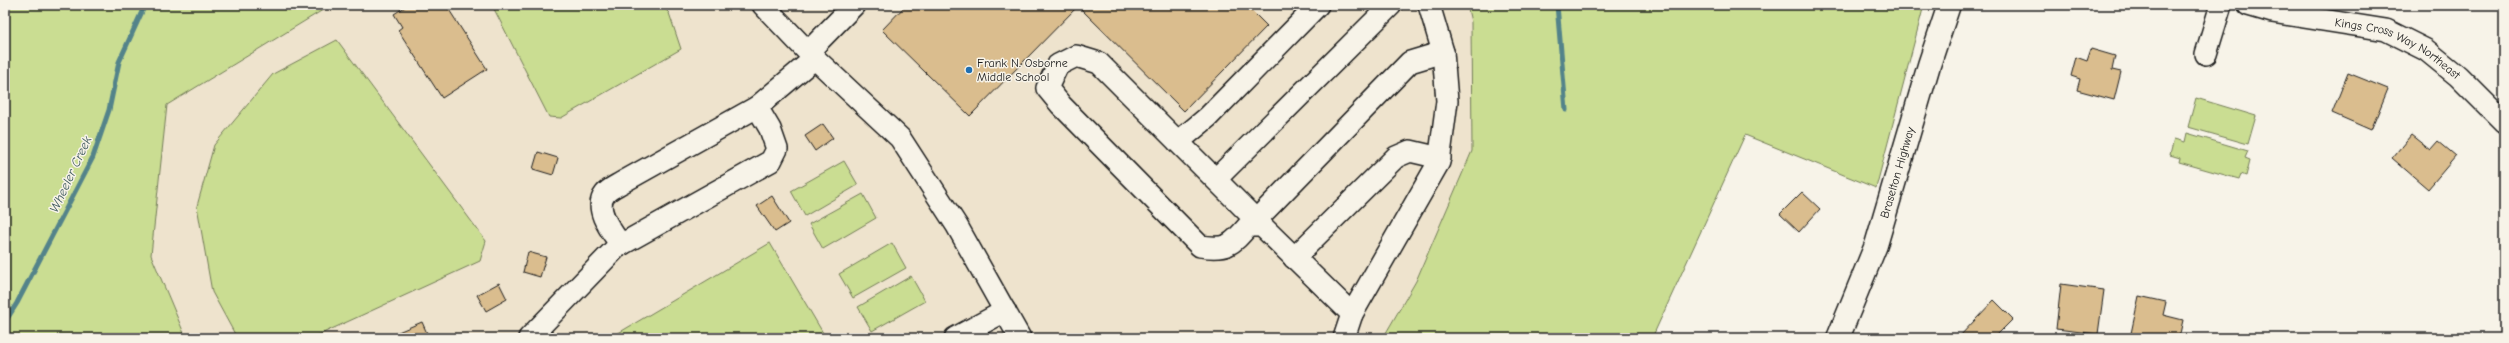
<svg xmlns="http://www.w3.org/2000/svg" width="2509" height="343" font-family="'Comic Neue',sans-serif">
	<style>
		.built { fill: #eee3cd }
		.green { fill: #cadd92; stroke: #737c57 }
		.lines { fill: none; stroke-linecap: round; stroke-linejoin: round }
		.stream { stroke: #53838a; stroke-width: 5 }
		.building { fill: #dabd8e; stroke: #1c1c1c }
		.minor-casing { stroke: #1c1c1c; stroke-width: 24 }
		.major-casing { stroke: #1c1c1c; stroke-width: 25 }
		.minor { stroke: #f7f3e8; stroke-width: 21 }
		.major { stroke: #f7f3e8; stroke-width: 22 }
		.poi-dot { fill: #1f6fb2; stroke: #f7f3e8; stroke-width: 1.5 }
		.labels { text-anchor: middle; stroke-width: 3; stroke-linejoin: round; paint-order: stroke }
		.street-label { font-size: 12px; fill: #1c1c1c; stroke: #f7f3e8 }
		.poi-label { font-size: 12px; fill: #1c1c1c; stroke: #f7f3e8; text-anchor: start }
		.water-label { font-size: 13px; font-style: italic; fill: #3c585c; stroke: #f7f3e8 }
	</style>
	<rect width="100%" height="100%" fill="#f7f3e8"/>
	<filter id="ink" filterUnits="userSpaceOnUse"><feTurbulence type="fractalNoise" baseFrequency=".025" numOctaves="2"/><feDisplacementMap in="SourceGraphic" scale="8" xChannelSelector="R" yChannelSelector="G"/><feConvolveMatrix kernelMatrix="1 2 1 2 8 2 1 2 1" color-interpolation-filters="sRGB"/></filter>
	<g filter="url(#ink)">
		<polygon class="built" points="331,5 1467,5 1471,22 1472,151 1416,281 1383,338 186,338 151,255 167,105"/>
		<g class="green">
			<polygon points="5,5 331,5 167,105 151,255 186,338 5,338"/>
			<polygon points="492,5 661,5 669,13 681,49 561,118 549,117"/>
			<polygon points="1467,5 1924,5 1876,188 1745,135 1652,338 1383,338 1416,281 1472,151 1471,22"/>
			<polygon points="337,40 486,241 480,261 312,338 237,338 212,292 197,206 214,145 273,74"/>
			<polygon points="2196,98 2256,116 2248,144 2188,127"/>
			<polygon points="2187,133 2248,151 2245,158 2250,160 2246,176 2241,174 2239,179 2179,162 2180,158 2170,155 2174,139 2185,142"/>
			<polygon points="844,161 858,185 805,216 791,191"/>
			<polygon points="863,194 876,218 823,249 809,224"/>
			<polygon points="770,243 826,338 610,338"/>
			<polygon points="892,243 906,268 853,298 839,274"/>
			<polygon points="911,276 925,301 872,331 858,307"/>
		</g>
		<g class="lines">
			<g class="stream">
				<polyline points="1557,5 1566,110"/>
				<polyline points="5,322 17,303 93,157 109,110 119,62 145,5"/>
			</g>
		</g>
		<g class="building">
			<polygon points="408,5 446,5 487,69 442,98 398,30 402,27 394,14"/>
			<polygon points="906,5 1246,5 1267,26 1184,111 1078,6 970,116 882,30"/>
			<polygon points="2091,49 2115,56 2112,70 2121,72 2114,100 2077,90 2080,79 2071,76 2076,57 2087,61"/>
			<polygon points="2348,73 2388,89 2371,130 2332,113"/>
			<polygon points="823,124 833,138 815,151 805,136"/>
			<polygon points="2411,135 2430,150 2438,141 2456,156 2428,189 2392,158"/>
			<polygon points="538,152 558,158 553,175 533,169"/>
			<polygon points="1802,192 1820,209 1799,232 1780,214"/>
			<polygon points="772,196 789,223 775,232 757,206"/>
			<polygon points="528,252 546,257 540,277 523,272"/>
			<polygon points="499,283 507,299 486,311 477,295"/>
			<polygon points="2061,284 2104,290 2098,334 2056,329"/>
			<polygon points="2139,296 2166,302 2163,315 2183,320 2179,338 2130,338"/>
			<polygon points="1994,300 2013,319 1994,338 1958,338"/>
			<polygon points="422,322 429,338 384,338"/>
		</g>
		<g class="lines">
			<defs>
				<g id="minor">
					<polyline points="763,5 808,52 900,138 957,226 1020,338"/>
					<path id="s1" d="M2248,5L2272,12L2386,30L2426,50L2458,76L2504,122"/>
					<polyline points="808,52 854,5"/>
					<polyline points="2206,54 2221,5"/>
					<polyline points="1178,142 1208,117 1318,5"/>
					<polyline points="1216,179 1391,5"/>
					<polyline points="1256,220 1410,62 1443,52"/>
					<path d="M1262,226L1099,63L1076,56L1058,65L1047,88L1061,105L1200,246C1226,250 1231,246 1248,226H1262L1352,314L1344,338"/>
					<path d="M621,245C612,232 593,209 605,194C609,189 616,186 621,183L757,107"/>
					<polyline points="1294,258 1396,157 1410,151 1440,158"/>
					<polyline points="1352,314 1439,162 1447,101 1443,52 1429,5"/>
					<polyline points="529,338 617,247 771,161 777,149 770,129 757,107 815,58"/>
					<polyline points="955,338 1005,311"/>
				</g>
				<g id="major">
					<path id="s2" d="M1838,338L1876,245L1929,65L1949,5"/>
				</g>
			</defs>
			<use href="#minor" class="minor-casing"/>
			<use href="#major" class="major-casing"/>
			<use href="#minor" class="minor"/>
			<use href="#major" class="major"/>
		</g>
	</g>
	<circle class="poi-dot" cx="969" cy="70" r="4"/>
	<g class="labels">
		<g class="street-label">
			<text dy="4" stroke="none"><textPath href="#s1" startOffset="158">Kings Cross Way Northeast</textPath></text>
			<text dy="4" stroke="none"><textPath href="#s2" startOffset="176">Braselton Highway</textPath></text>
		</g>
		<g class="poi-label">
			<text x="977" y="67">Frank N. Osborne<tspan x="977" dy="14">Middle School</tspan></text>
		</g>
		<g class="water-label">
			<text transform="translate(70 174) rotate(-65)" y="5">Wheeler Creek</text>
		</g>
	</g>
	<rect width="2509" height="343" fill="none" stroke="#f7f3e8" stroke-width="20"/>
	<rect x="10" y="10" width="2489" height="323" fill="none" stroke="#1c1c1c" stroke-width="1.5" filter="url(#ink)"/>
</svg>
